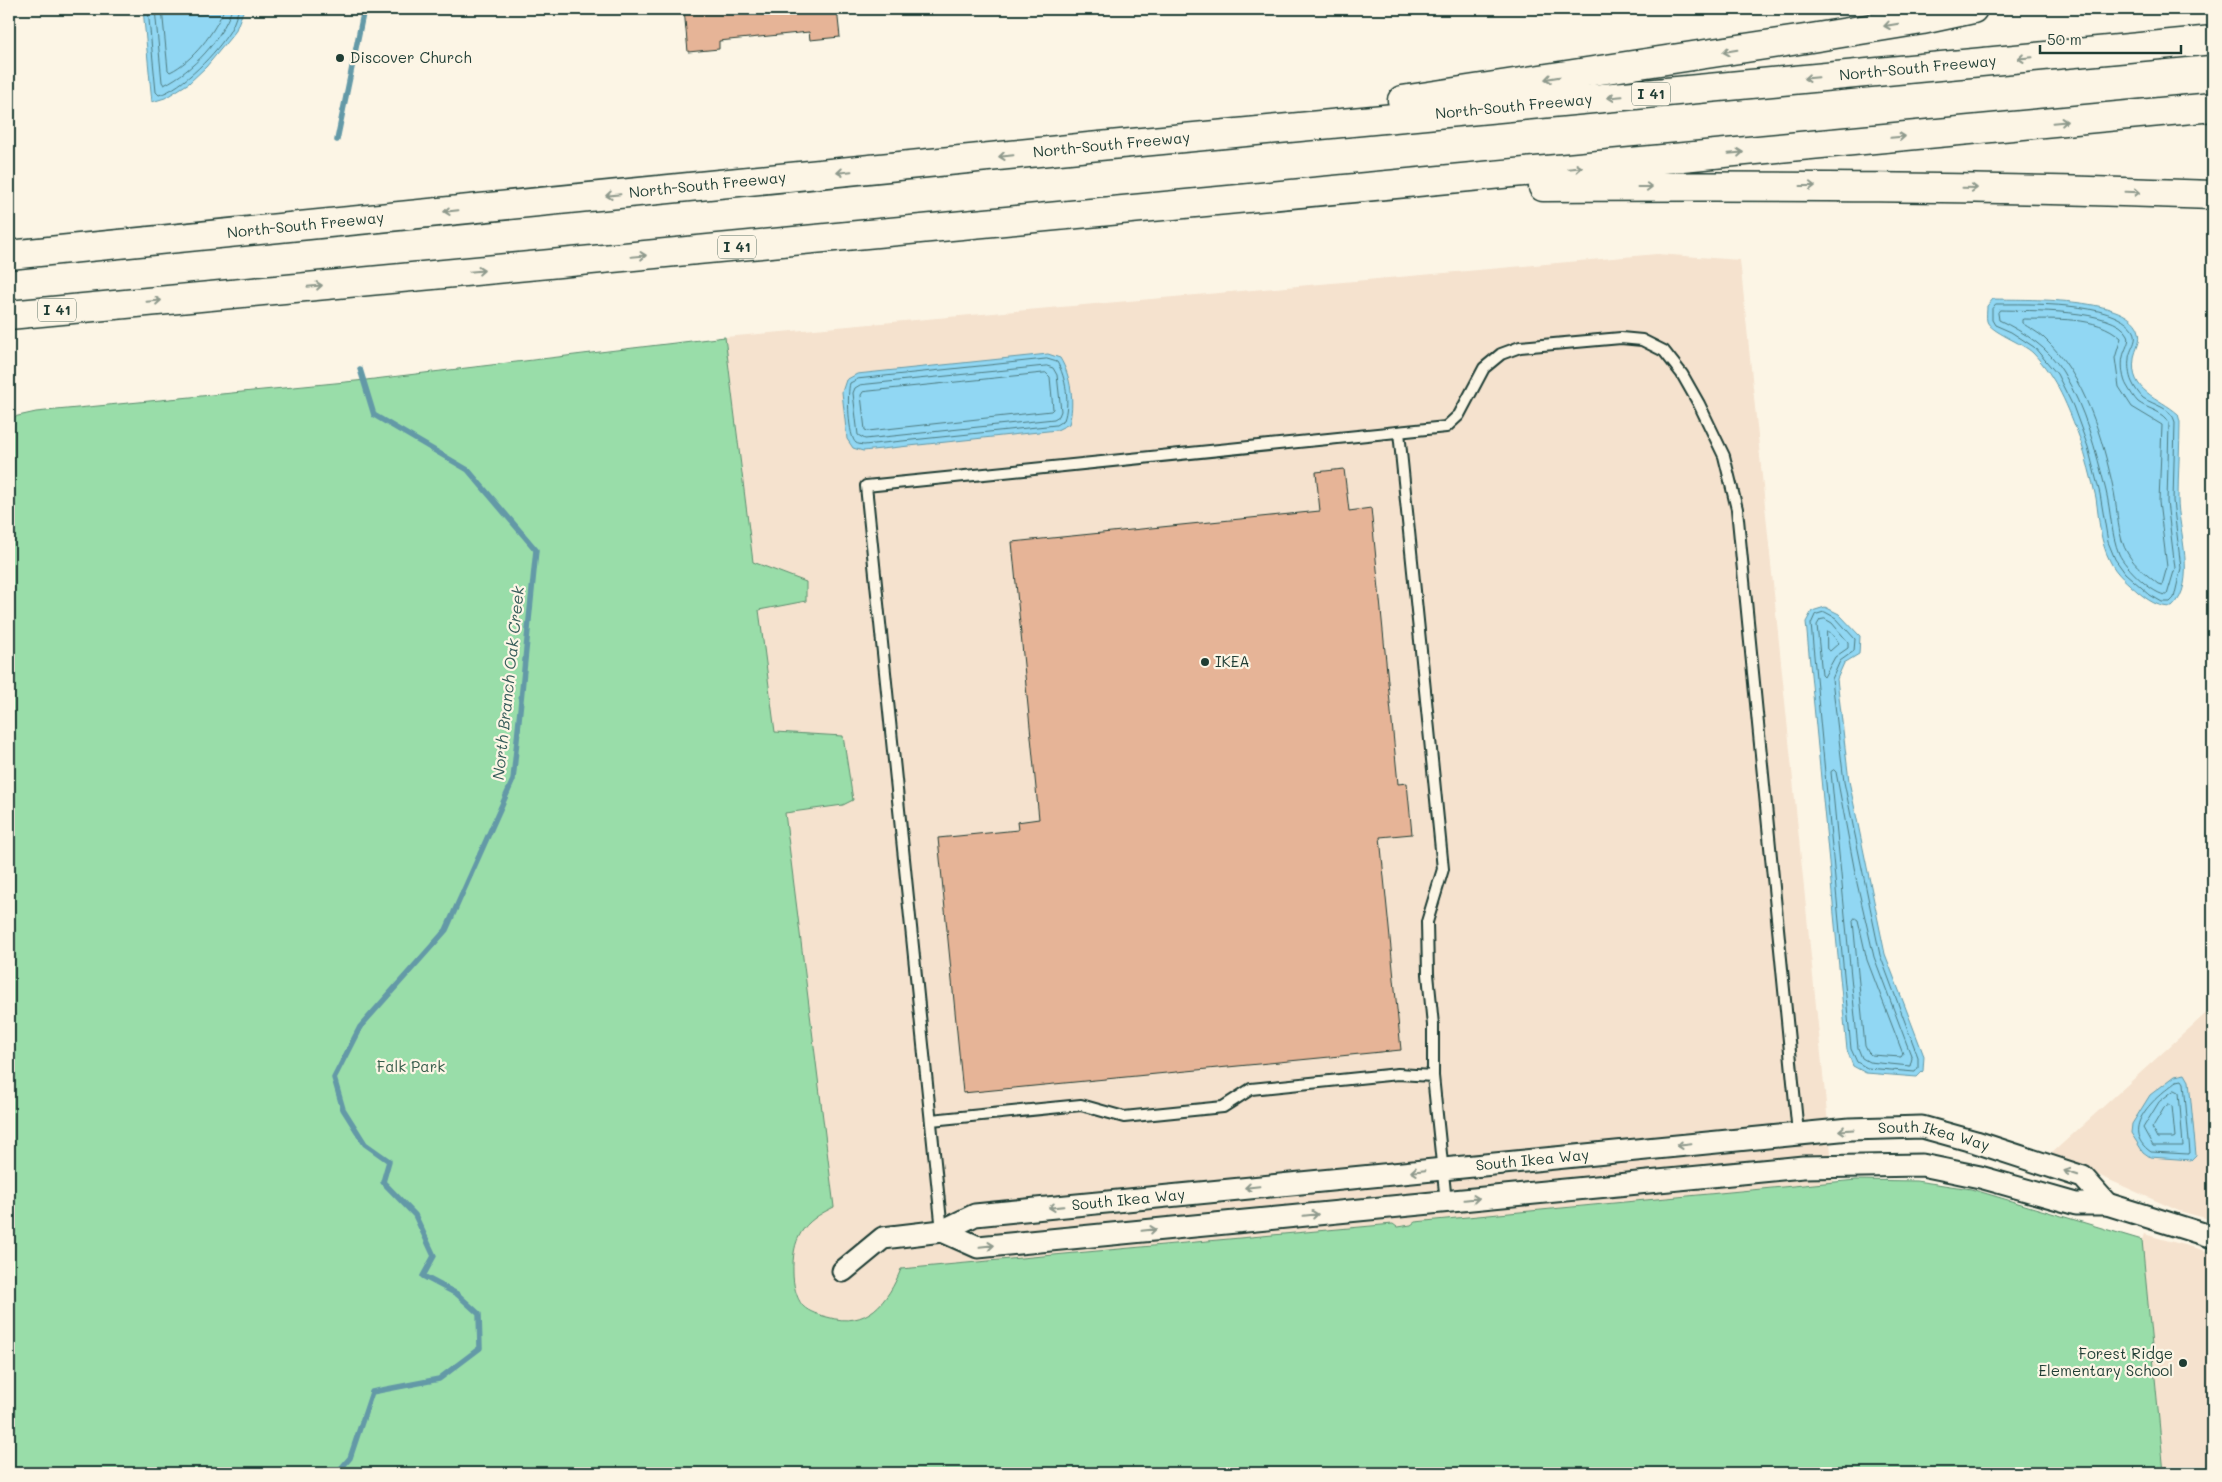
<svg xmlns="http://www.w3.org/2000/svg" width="2222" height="1482" font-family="Mali,sans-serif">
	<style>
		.built { fill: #f5e2ce }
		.green { fill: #99dda9; stroke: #5c8d6e }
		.water { fill: #91d7f3; stroke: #6399a7 }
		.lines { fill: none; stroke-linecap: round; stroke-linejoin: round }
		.shore { stroke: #4d7b80; stroke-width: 1 }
		.stream { stroke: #6399a7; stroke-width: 5.5 }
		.building { fill: #e6b497; stroke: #1f3d34 }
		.service-casing { stroke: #1f3d34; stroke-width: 14 }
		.minor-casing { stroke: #1f3d34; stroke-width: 25 }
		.motorway-casing { stroke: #1f3d34; stroke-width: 31 }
		.service { stroke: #fcf5e5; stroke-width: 10 }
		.minor { stroke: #fcf5e5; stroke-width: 21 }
		.motorway { stroke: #fcf5e5; stroke-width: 28 }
		.oneway { stroke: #8e998c }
		.poi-dot { fill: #1f3d34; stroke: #fcf5e5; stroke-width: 2 }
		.labels { text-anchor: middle; stroke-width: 4.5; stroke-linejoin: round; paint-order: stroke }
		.shield { fill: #fcf5e5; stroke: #617469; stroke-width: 1 }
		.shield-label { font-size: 14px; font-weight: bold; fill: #1f3d34 }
		.poi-label { font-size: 15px; fill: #1f3d34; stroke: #fcf5e5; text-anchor: start }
		.street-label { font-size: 15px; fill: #1f3d34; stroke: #fcf5e5 }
		.park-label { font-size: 15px; fill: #375d4b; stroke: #fcf5e5 }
		.water-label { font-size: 16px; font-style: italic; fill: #365c5a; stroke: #fcf5e5 }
	</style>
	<rect width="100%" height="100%" fill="#fcf5e5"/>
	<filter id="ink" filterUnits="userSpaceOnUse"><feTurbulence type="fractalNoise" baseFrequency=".02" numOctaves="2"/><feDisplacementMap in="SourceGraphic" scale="10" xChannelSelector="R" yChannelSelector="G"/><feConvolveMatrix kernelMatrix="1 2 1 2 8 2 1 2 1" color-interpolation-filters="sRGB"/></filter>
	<g filter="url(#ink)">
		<g class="built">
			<polygon points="1657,254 1740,260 1834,1182 1415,1222 1411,1225 1397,1227 1393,1224 901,1269 893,1289 876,1310 855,1320 834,1319 816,1314 802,1305 793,1283 793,1253 801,1232 815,1216 833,1207 725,337"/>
			<polygon points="2213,1007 2213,1220 2179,1211 2051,1154"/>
			<polygon points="2144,1234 2213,1253 2213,1473 2164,1473 2142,1240"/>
		</g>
		<path class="green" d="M725,337L753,562L806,582V601L759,610L775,732L843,736L853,800L843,805L785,813L834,1207C802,1222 792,1238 793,1273C793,1283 796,1298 803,1306C809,1312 819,1315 827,1317C867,1329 888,1302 901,1269L1393,1224L1397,1227L1411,1225L1415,1222L1856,1180L1916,1181L1971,1189L2142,1240L2164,1473H9V418L36,412L366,380Z"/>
		<g class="water">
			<polygon points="143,9 244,9 235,32 206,67 189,83 165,98 152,102"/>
			<path d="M1993,299C2024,300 2125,296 2138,329C2143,341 2135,348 2134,359C2129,392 2159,397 2178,414L2180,422C2180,448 2178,474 2178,499C2178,529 2198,584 2172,607C2158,607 2149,601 2138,592C2128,583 2116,574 2110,561C2100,542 2099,519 2096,498C2092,479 2086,458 2080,439C2068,407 2057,378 2033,353C2023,343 1990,332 1987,321C1986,317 1987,311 1987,306Z"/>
			<path d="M1048,354L1060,358C1071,376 1075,403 1069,424L1057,430L863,451L853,448L847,439L842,392L846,380L857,374Z"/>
			<polygon points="1825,607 1839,614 1860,636 1859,654 1844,663 1837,679 1849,781 1885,954 1924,1056 1923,1071 1917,1077 1866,1073 1853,1066 1847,1050 1806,622 1812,611"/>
			<polygon points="2185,1074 2189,1081 2196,1155 2191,1160 2150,1157 2143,1152 2131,1133 2132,1124 2150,1095 2175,1076"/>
		</g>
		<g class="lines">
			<g class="shore">
				<path d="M148,9L156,92L159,95C183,88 217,52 230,31C234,24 236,16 239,9"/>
				<path d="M155,9L162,82L164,85C194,70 221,40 232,9"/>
				<path d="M162,9L168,70L170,72C193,61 215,32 224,9"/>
				<path d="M1996,304C2028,304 2113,301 2133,330C2140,340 2129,349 2129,359C2128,365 2129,376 2132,382C2134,387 2139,394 2143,398C2154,405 2172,408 2175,422L2173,501L2181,568L2174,598L2170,602H2162L2150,595L2125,573L2115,559L2108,542L2100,494L2088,447L2073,406L2057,374L2034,347L2011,332L1995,325L1992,320V309Z"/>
				<path d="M2000,310C2027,311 2115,308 2128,335C2131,341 2124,350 2123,357C2121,365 2123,380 2127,386C2130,391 2134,398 2138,402C2147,409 2166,412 2169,423L2167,502L2175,568L2167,595C2154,596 2125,567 2119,554C2111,534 2111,512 2106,491C2096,451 2085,408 2063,372C2049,348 2024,332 1999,320L1998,313Z"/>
				<path d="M2024,319C2055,320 2096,315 2121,338L2115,358L2119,387L2132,407L2162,425L2159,502L2167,567L2162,585L2158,584C2147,575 2135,566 2128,554C2117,537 2118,511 2114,492C2103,439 2085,376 2044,338C2038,332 2029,328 2022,323V320Z"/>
				<path d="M1047,359L1057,362C1066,377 1070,404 1064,420L1056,425L864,445C863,445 857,444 856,443C848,437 847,393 850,383L858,379Z"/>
				<polygon points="1047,366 1053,368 1057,375 1061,411 1059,416 1054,419 865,439 858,435 853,393 855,388 860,385"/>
				<polygon points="1046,373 1050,377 1053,409 1051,411 868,431 865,430 861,395 863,392"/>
				<polygon points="1825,612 1836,618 1855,639 1854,651 1840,661 1832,679 1844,782 1880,955 1918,1057 1918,1068 1915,1072 1867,1068 1857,1062 1851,1049 1811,624 1815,615"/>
				<polygon points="1825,619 1832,623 1848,642 1848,648 1835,657 1824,677 1822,675 1817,625 1820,620"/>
				<polygon points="1827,632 1830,632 1839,643 1830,651 1827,649"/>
				<polygon points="1834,770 1836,772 1857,883 1874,957 1912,1058 1910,1066 1869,1062 1862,1058 1858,1048 1831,772"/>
				<polygon points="1855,918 1858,920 1867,960 1903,1054 1901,1057 1871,1055 1868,1052 1865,1046 1853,921"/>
				<path d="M2177,1081L2182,1080L2184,1083L2190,1153L2188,1154L2151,1152C2117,1128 2156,1097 2177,1081Z"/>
				<polygon points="2175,1090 2179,1092 2183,1146 2153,1146 2143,1128 2159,1102"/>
				<polygon points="2169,1104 2172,1106 2175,1137 2173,1138 2157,1138 2152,1128 2164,1108"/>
			</g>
			<g class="stream">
				<polyline points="337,140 364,9"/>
				<polyline points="337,1473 350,1458 372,1392 439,1379 480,1348 479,1314 457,1294 423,1276 434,1256 415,1215 383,1182 389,1161 365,1144 343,1109 334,1078 360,1027 446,930 513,780 536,550 468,470 374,415 360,369"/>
			</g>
		</g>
		<g class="building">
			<polygon points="684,9 837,9 840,37 810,40 809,32 719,41 719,49 688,52"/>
			<polygon points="1344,469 1349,511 1371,508 1398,784 1407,783 1412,834 1380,837 1401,1050 963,1093 938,838 1018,830 1017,822 1039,819 1012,542 1320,511 1316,472"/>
		</g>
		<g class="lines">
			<defs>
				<g id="service">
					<polyline points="1399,432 1443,869 1427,922 1428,974 1433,1025 1433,1076 1446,1202"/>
					<polyline points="931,1120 1081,1105 1124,1117 1223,1107 1251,1089 1398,1074 1433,1076"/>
					<polyline points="942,1231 866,486 1446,427 1459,415 1484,368 1501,354 1520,347 1621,338 1642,340 1664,351 1682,374 1699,404 1724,456 1737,509 1798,1133"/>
				</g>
				<g id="minor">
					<polyline points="942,1231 978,1247 1803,1167 1922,1165 1980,1177 2076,1204 2107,1204 2213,1237"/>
					<path id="s1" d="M843,1271L883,1238L942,1231L975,1215L1850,1129L1922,1127L1976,1142L2083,1177L2107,1204"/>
				</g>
				<g id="motorway">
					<polyline points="1402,100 1805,39 1922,20 1973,9"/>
					<path d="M1543,187C1767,186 1990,186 2213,195"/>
					<path id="s2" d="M9,255L1089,147L2213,40"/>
					<polyline points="9,315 2213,107"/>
				</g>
			</defs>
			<use href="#service" class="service-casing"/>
			<use href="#minor" class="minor-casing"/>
			<use href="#motorway" class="motorway-casing"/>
			<use href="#service" class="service"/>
			<use href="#minor" class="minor"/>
			<use href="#motorway" class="motorway"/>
		</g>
		<defs><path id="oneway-shaft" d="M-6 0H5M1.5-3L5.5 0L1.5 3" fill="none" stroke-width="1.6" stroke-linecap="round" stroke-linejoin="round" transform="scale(1.25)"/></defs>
		<g class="oneway">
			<use href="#oneway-shaft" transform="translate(1891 25) rotate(171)"/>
			<use href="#oneway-shaft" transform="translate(1730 51) rotate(171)"/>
			<use href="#oneway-shaft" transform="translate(2025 58) rotate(175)"/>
			<use href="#oneway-shaft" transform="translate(1552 78) rotate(171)"/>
			<use href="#oneway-shaft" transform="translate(1811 78) rotate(175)"/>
			<use href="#oneway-shaft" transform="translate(1615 97) rotate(175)"/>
			<use href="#oneway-shaft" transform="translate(2060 122) rotate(-5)"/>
			<use href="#oneway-shaft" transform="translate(1898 137) rotate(-5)"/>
			<use href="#oneway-shaft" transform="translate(1736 153) rotate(-5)"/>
			<use href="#oneway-shaft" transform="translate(1006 156) rotate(174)"/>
			<use href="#oneway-shaft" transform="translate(1575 168) rotate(-5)"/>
			<use href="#oneway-shaft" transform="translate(844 172) rotate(174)"/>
			<use href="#oneway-shaft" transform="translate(1808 186)"/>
			<use href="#oneway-shaft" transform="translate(1645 187)"/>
			<use href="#oneway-shaft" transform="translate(1970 188) rotate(1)"/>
			<use href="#oneway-shaft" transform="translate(2133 192) rotate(2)"/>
			<use href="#oneway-shaft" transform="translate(613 195) rotate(174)"/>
			<use href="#oneway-shaft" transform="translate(451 211) rotate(174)"/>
			<use href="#oneway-shaft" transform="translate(639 256) rotate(-5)"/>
			<use href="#oneway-shaft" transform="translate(477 271) rotate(-5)"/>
			<use href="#oneway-shaft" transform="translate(315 286) rotate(-5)"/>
			<use href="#oneway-shaft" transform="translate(154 301) rotate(-5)"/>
			<use href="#oneway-shaft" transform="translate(1846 1130) rotate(176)"/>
			<use href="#oneway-shaft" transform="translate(1684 1145) rotate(174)"/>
			<use href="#oneway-shaft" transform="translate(1418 1171) rotate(174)"/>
			<use href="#oneway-shaft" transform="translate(2071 1173) rotate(-162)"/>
			<use href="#oneway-shaft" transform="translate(1252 1187) rotate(174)"/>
			<use href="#oneway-shaft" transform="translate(1472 1199) rotate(-6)"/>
			<use href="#oneway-shaft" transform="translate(1056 1207) rotate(174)"/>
			<use href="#oneway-shaft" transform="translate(1311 1215) rotate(-6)"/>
			<use href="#oneway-shaft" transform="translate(1149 1230) rotate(-6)"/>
			<use href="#oneway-shaft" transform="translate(987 1246) rotate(-6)"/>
		</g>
	</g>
	<g class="poi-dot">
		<circle cx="340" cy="58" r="5"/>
		<circle cx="1205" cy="662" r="5"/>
		<circle cx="2183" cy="1363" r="5"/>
	</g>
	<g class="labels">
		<g class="shield">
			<rect x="1632" y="82.5" width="38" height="23" rx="4"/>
			<rect x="718" y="235.5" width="38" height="23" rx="4"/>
			<rect x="38" y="298.5" width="38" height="23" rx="4"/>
		</g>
		<g class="shield-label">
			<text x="1651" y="99">I 41</text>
			<text x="737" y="252">I 41</text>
			<text x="57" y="315">I 41</text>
		</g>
		<g class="poi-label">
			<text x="350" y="63">Discover Church</text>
			<text x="1215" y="667">IKEA</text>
			<text x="2173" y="1359" text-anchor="end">Forest Ridge<tspan x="2173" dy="17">Elementary School</tspan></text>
		</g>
		<g class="street-label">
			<text dy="5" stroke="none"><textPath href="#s2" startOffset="1918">North-South Freeway</textPath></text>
			<text dy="5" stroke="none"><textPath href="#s2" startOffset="1512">North-South Freeway</textPath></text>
			<text dy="5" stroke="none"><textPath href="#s2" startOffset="1108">North-South Freeway</textPath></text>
			<text dy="5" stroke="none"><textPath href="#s2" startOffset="702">North-South Freeway</textPath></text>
			<text dy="5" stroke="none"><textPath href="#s2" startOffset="298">North-South Freeway</textPath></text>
			<text dy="5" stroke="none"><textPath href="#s1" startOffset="1112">South Ikea Way</textPath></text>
			<text dy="5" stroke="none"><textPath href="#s1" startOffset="708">South Ikea Way</textPath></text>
			<text dy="5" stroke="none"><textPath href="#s1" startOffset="302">South Ikea Way</textPath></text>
		</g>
		<g class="park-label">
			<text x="411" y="1072">Falk Park</text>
		</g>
		<g class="water-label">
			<text transform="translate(508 683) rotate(-84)" y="6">North Branch Oak Creek</text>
		</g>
	</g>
	<rect width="2222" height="1482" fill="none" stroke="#fcf5e5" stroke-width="30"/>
	<rect x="15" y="15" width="2192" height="1452" fill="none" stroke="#1f3d34" stroke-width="2" filter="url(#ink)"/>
	<path d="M2040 45v8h141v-8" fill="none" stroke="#1f3d34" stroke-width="2.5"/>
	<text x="2047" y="45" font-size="15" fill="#1f3d34" stroke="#fcf5e5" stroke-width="4" paint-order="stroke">50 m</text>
</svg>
